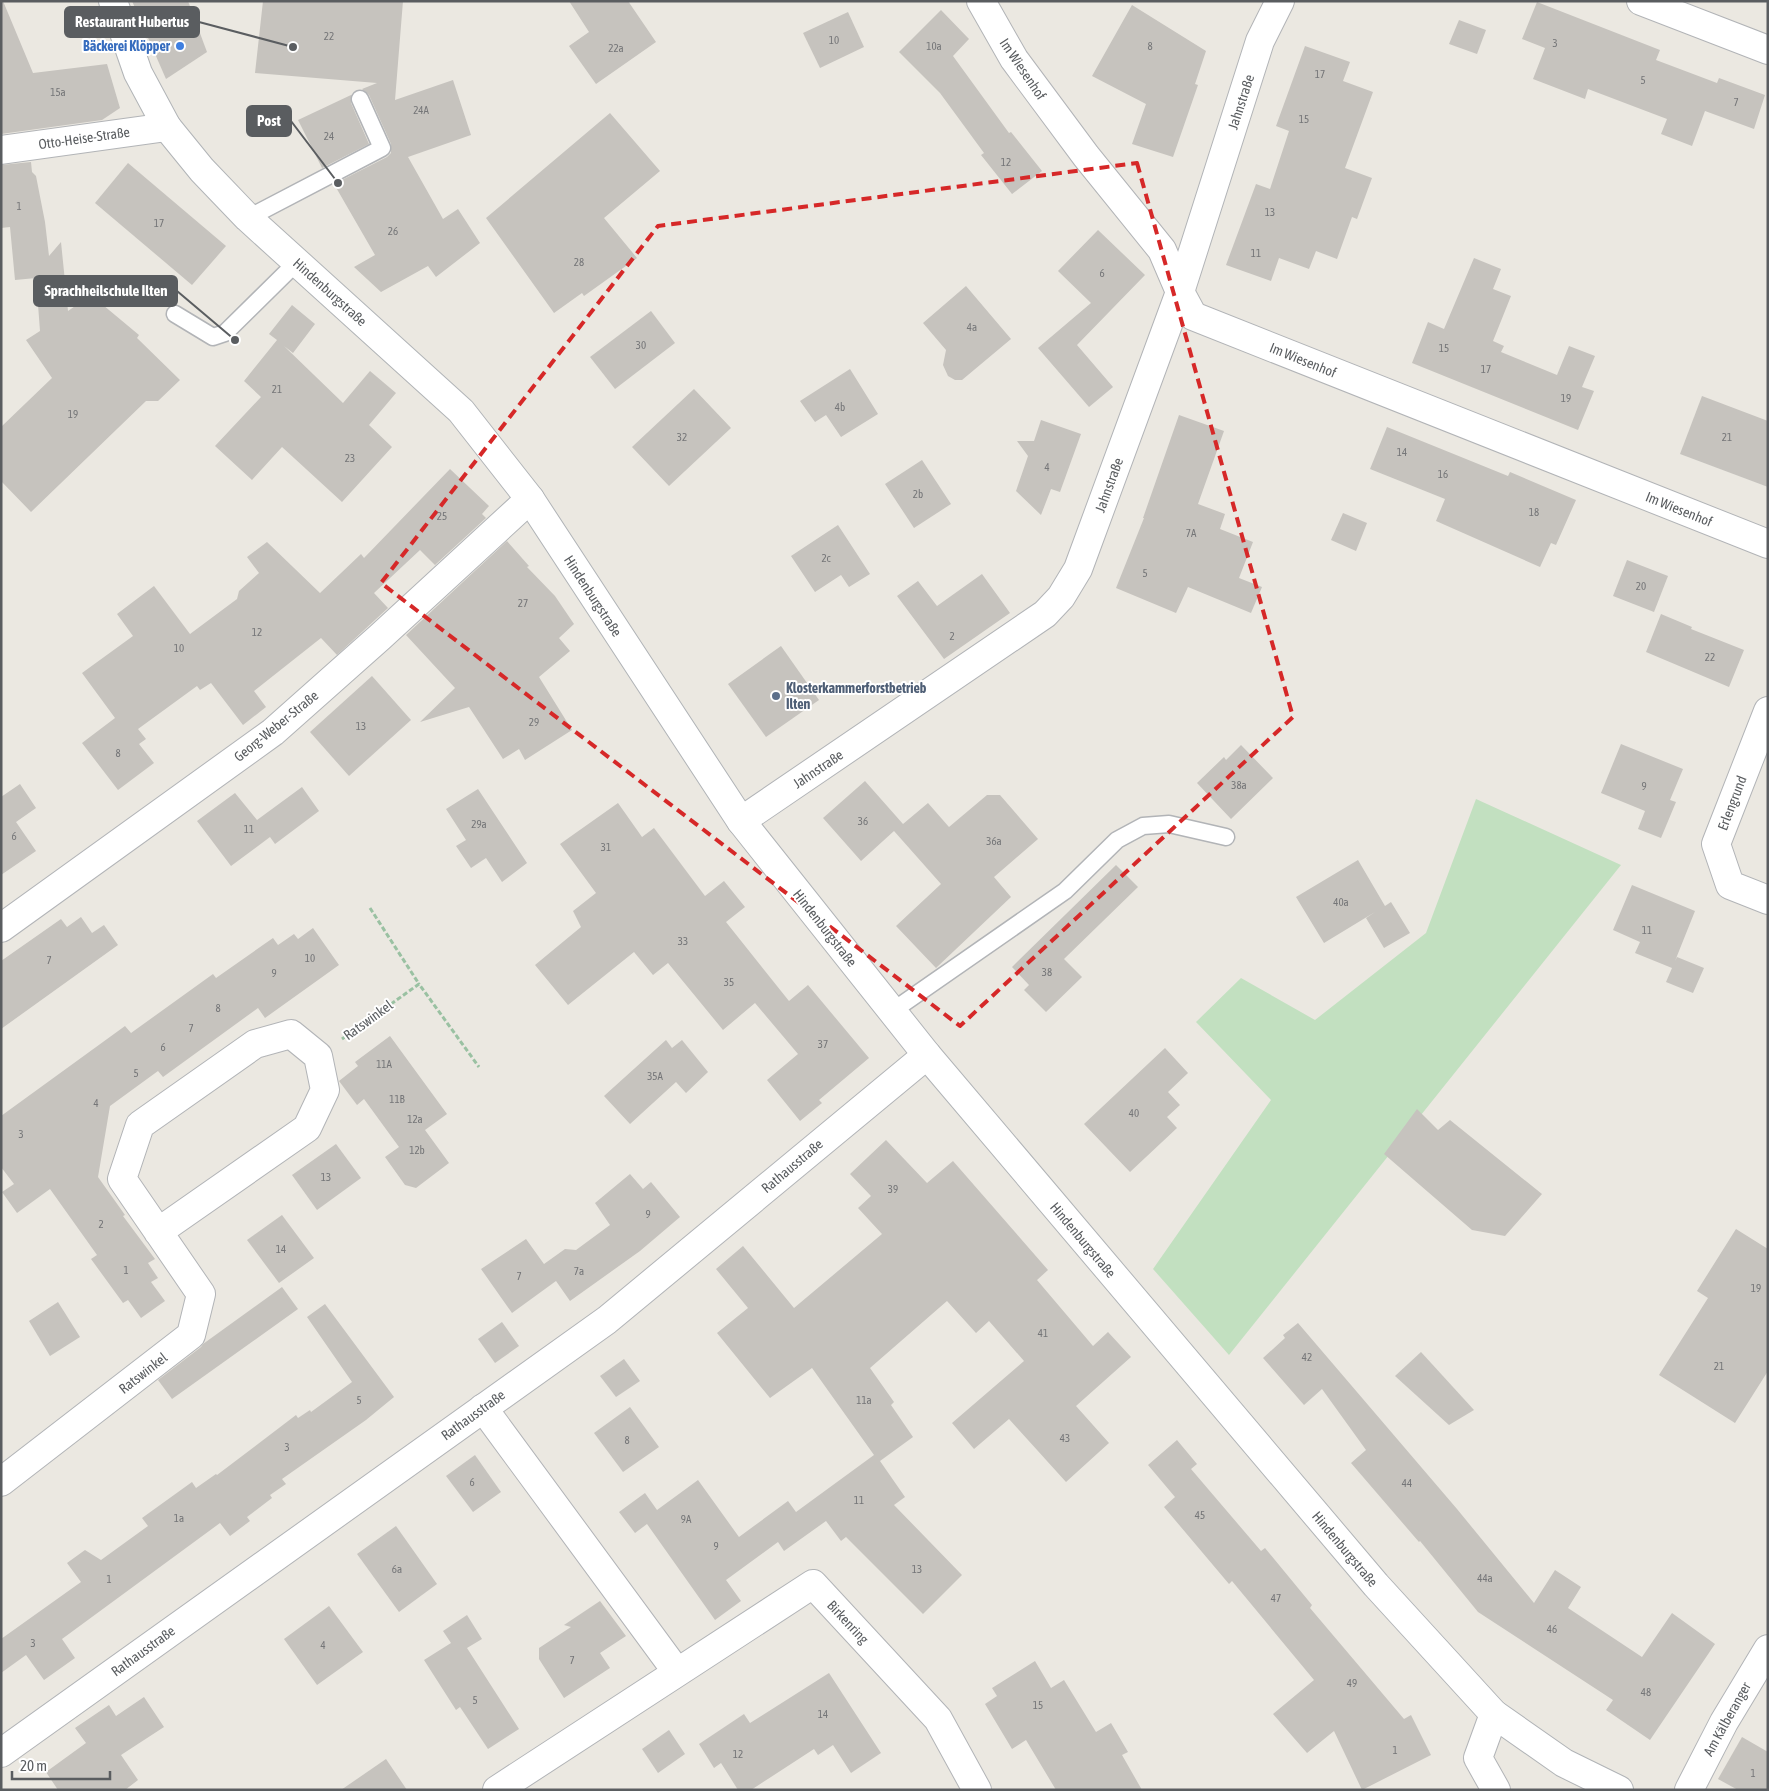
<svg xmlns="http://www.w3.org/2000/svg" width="1769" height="1791" font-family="'Asap Condensed',sans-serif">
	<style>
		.green { fill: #c2e0c0 }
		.building { fill: #c6c3be }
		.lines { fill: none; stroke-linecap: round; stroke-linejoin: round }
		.lane-casing { stroke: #b2b4b7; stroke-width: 19 }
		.street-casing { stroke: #b2b4b7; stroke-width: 30 }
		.secondary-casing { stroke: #b1b4b7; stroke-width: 30 }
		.path { stroke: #9ac1a2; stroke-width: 3; stroke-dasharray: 5 2.5; stroke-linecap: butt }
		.lane { stroke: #fff; stroke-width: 16 }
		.street { stroke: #fff; stroke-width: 28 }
		.secondary { stroke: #fff; stroke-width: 28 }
		.marked { fill: none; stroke: #d62828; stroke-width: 4; stroke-dasharray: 10 6; stroke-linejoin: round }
		.shop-dot { fill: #3f7fe0; stroke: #fff; stroke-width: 2 }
		.service-dot { fill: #5c6f8a; stroke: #fff; stroke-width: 2 }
		.labels { text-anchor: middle; stroke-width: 4; stroke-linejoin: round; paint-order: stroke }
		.number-label { font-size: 11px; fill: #757678 }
		.shop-label { font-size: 14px; font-weight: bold; fill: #366cbe; stroke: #fff; text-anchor: end }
		.street-label { font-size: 14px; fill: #5a5d60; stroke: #fff }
		.service-label { font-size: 14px; font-weight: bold; fill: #4e5e75; stroke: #fff; text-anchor: start }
		.leader { fill: none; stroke: #5a5d60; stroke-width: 2 }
		.callout-dot { fill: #5a5d60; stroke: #fff; stroke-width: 2 }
		.callout { fill: #5a5d60; stroke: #5a5d60; stroke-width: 2 }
		.callout-label { font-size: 15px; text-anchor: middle; font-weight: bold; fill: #fff }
	</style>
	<rect width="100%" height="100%" fill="#ebe8e1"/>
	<polygon class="green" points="1476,799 1621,865 1229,1355 1153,1269 1271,1100 1196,1022 1241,978 1315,1020 1426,933"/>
	<g class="building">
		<polygon points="1,1 3,1 33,73 107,64 120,108 102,120 1,134"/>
		<polygon points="132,1 188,1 207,52 166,79"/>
		<polygon points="263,1 403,1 395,100 453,80 471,135 408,157 443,219 458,209 480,243 436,277 428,266 381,292 354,267 375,255 334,184 387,157 391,153 391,144 369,95 362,89 377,83 255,73"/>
		<polygon points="569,1 628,1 656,42 596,84 569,46 589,32"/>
		<polygon points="1537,2 1660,50 1656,60 1717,83 1719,78 1765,95 1754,129 1705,111 1692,146 1661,134 1667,119 1588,89 1585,99 1533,79 1545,48 1522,39"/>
		<polygon points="1132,5 1206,51 1195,84 1198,85 1173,157 1132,144 1146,104 1092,76"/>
		<polygon points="941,10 969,39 953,56 1009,133 1011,132 1042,171 1012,194 981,155 984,153 940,93 899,52"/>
		<polygon points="848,12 864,47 820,68 803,33"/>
		<polygon points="1459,20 1486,30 1477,54 1449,44"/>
		<polygon points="1305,46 1350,62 1343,81 1373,92 1345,168 1372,178 1357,219 1352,217 1337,259 1316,251 1309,269 1279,258 1271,281 1226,265 1256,184 1270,189 1289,131 1276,126"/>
		<polygon points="351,95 351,103 369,144 322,168 298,120"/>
		<polygon points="610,113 660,171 604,218 637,258 584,296 582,293 554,313 486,218"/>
		<polygon points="31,162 32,172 36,176 45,222 49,256 61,242 68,311 91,295 139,335 137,338 180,380 158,401 146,401 31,512 1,481 1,427 52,378 26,340 40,331 36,278 15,280 10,227 1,228 1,165"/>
		<polygon points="128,163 226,246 192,285 95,203"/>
		<polygon points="1098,230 1145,275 1077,345 1113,387 1089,407 1038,348 1091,303 1058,271"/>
		<polygon points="1474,258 1501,269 1493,289 1511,296 1493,341 1504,346 1501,352 1557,375 1569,346 1595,356 1582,387 1594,391 1578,430 1412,363 1428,322 1444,329"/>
		<polygon points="966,286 1011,339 962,380 955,380 948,376 943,365 946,350 923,323"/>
		<polygon points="292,305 315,324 293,353 284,346 343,403 370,371 396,393 369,425 392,447 342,502 282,447 252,480 215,446 261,397 244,381 277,340 269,334"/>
		<polygon points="651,311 675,343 615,389 590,357"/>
		<polygon points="850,369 878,414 841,437 826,415 815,422 800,401"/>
		<polygon points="694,389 731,428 669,486 632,447"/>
		<polygon points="1702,396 1768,421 1768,487 1680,454"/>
		<polygon points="1179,415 1224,431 1198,504 1225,514 1220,529 1253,542 1239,578 1262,587 1251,613 1188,587 1176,613 1116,588 1144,518 1143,518"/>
		<polygon points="1041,420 1081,434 1060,492 1051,489 1041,515 1016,491 1028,456 1017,441 1034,441"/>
		<polygon points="1387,427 1508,476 1510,472 1576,500 1556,545 1551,543 1540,567 1436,521 1445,499 1370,469"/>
		<polygon points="922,460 951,504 914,528 885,484"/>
		<polygon points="450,469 489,506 482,514 486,518 435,565 420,550 374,593 388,608 337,655 321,638 254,691 266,707 243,725 211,683 200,690 197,686 138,729 146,739 139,744 154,763 118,790 82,743 115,718 82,673 133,636 117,614 154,586 190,634 237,599 239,591 259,573 247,557 267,542 320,593 361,554 364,558"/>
		<polygon points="1343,513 1367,523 1356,551 1331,540"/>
		<polygon points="838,525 870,574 849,587 841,575 815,592 791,556"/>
		<polygon points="507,541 529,566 527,567 555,596 574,624 559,638 570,651 539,677 572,730 525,760 519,749 503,759 469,707 420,722 455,688 406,635"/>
		<polygon points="1627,560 1668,576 1654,612 1613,596"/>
		<polygon points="982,574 1010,613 944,659 897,596 918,581 937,606"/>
		<polygon points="1661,614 1692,627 1691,629 1744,650 1729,687 1646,652"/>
		<polygon points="781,646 819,700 766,737 728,684"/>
		<polygon points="372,676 411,720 349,776 310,732"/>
		<polygon points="1621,744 1683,769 1670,800 1676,802 1661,838 1638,829 1645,811 1601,793"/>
		<polygon points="1241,745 1273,778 1231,819 1197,783 1224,757 1226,760"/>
		<polygon points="865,781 903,824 928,803 949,827 987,795 1000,795 1038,839 994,877 1011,897 936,968 896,926 941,884 894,831 861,861 823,818"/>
		<polygon points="20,784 36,808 16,822 36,851 1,875 1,797"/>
		<polygon points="302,787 319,811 275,844 270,837 231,866 197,821 235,793 257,820"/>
		<polygon points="478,789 527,863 502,882 486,858 471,868 456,846 466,840 446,809"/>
		<polygon points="618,803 642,837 654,828 705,896 724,881 745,907 726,922 789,1001 808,985 869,1058 819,1100 822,1103 800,1121 767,1080 798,1054 755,1003 723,1030 668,963 653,975 634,952 568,1005 535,965 581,927 573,911 596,893 560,844"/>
		<polygon points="1358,860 1385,906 1391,902 1410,933 1384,948 1366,918 1375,912 1324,943 1296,897"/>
		<polygon points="1116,865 1138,887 1064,959 1082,977 1046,1012 1024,990 1029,985 1012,967"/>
		<polygon points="1632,885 1695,911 1675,961 1677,957 1704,968 1693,993 1666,982 1672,968 1635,953 1640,942 1613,930"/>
		<polygon points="81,917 92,933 104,925 118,945 1,1029 1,961 61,919 67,927"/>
		<polygon points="313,928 339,965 265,1018 258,1008 163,1077 158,1071 110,1106 98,1177 125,1215 123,1216 155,1259 148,1263 158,1278 151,1282 165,1301 141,1318 128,1300 123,1303 91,1259 97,1255 50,1189 17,1213 2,1192 14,1184 1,1167 1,1116 125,1026 131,1033 213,974 216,978 273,938 278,945 294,934 298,939"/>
		<polygon points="390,1036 447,1114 425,1130 449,1163 416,1188 405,1185 385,1157 399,1147 364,1099 357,1105 339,1081 358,1066 355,1062"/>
		<polygon points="666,1040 672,1048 682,1040 708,1072 686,1093 676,1082 630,1124 604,1096"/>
		<polygon points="1165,1048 1188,1073 1168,1092 1180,1105 1167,1117 1177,1128 1130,1172 1084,1124"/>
		<polygon points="1417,1109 1438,1130 1450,1120 1542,1194 1505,1236 1472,1230 1384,1154"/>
		<polygon points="886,1140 927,1183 953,1161 1048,1270 1037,1280 1093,1346 1108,1332 1131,1357 1076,1406 1109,1443 1066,1482 1009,1419 974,1449 952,1423 1024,1361 989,1321 976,1333 947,1301 870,1368 894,1402 891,1405 913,1437 880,1461 905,1497 894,1505 962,1575 923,1614 846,1537 841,1541 826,1521 784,1551 778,1542 726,1580 741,1601 715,1620 647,1524 635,1533 619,1512 645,1493 657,1510 698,1480 739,1537 788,1501 796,1512 874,1455 812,1368 770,1398 717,1333 748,1308 716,1269 743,1246 794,1308 882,1234 858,1208 871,1196 850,1174"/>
		<polygon points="336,1144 361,1178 317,1210 292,1175"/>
		<polygon points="630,1174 643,1189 651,1182 680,1217 640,1251 570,1301 556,1281 512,1313 481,1269 526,1239 544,1264 565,1249 576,1250 610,1225 595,1203"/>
		<polygon points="282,1215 314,1258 279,1283 247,1240"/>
		<polygon points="1736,1229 1768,1249 1768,1371 1735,1423 1659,1375 1708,1298 1697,1291"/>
		<polygon points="282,1287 298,1309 172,1399 158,1380 201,1347 203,1344"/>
		<polygon points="58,1302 80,1337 50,1356 29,1321"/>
		<polygon points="325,1304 394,1397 366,1420 282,1479 286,1484 270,1495 272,1498 247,1517 250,1521 230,1536 220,1523 62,1639 75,1658 44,1680 26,1655 1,1673 1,1639 81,1582 67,1563 85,1550 101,1560 148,1526 142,1518 192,1482 196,1488 216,1474 217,1475 296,1415 298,1418 310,1410 311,1412 352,1382 307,1317"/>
		<polygon points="502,1322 519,1346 495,1363 478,1339"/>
		<polygon points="1298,1323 1457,1509 1534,1603 1555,1570 1581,1587 1568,1608 1642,1657 1672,1613 1715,1644 1650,1740 1606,1710 1613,1700 1478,1612 1420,1541 1419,1542 1351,1463 1366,1450 1322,1389 1304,1405 1263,1358 1285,1338 1283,1335"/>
		<polygon points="1421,1352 1474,1410 1449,1425 1395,1376"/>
		<polygon points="624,1359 640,1381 616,1397 600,1376"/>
		<polygon points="630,1407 659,1447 623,1472 594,1433"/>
		<polygon points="1177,1440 1197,1464 1191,1469 1261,1551 1265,1548 1312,1605 1310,1608 1404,1719 1411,1715 1431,1755 1362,1790 1334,1731 1307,1753 1273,1714 1314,1680 1232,1581 1229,1584 1164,1507 1175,1497 1148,1465"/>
		<polygon points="475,1455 501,1492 473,1512 446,1476"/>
		<polygon points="396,1526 437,1584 399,1612 357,1554"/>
		<polygon points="600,1601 626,1636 600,1653 610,1668 564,1698 539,1659 539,1648 571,1627 564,1625"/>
		<polygon points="329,1606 363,1652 317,1685 284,1639"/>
		<polygon points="467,1615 482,1639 467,1648 519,1729 488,1749 460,1707 456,1710 424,1660 451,1643 443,1631"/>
		<polygon points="1035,1661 1051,1688 1064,1680 1096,1732 1111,1723 1128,1752 1122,1755 1142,1790 1056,1790 1026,1740 1012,1749 985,1704 997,1696 992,1688"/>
		<polygon points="829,1673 881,1753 851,1773 833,1745 818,1755 814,1749 751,1790 738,1790 721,1763 714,1768 699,1744 744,1714 750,1723"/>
		<polygon points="144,1697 164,1727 121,1755 138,1780 125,1790 58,1790 46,1772 86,1743 75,1728 109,1705 116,1716"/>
		<polygon points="669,1730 685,1754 658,1773 642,1749"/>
		<polygon points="1742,1737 1768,1752 1768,1790 1738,1790 1718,1779"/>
		<polygon points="386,1759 407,1790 341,1790"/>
	</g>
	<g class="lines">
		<defs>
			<g id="lane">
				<polyline points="248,218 382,148 360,99"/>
				<polyline points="175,314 213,337 225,333 297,262"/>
				<polyline points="891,1012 1065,891 1117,840 1143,826 1169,824 1226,837"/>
			</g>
			<g id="street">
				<polyline points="981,1 1014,59 1086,156 1162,250 1180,292 1193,316 1768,544"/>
				<polyline points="1641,1 1768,50"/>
				<polyline points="1,150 167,127"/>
				<polyline points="1768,711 1716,844 1730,885 1768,900"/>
				<polyline points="741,821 1045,614 1061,597 1078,569 1180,292 1260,41 1280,1"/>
				<polyline points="1,928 273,732 380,637 530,499"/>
				<polyline points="483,1408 677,1672"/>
				<polyline points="1,1482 191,1335 201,1294 122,1179 140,1125 255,1044 291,1034 318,1056 325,1090 307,1128 158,1232"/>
				<polyline points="1494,1714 1478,1758 1496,1790"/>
				<polyline points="1,1753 607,1320 927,1055"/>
				<polyline points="497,1790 813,1584 938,1719 977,1790"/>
				<polyline points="1689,1790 1724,1722 1768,1649"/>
			</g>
			<polyline id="secondary" points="113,1 138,73 167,127 202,170 248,218 461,411 530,499 741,821 927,1055 1376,1585 1494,1714 1564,1763 1619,1790"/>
		</defs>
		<use href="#lane" class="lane-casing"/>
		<use href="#street" class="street-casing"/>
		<use href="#secondary" class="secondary-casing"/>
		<g class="path">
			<polyline points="370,908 419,984"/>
			<polyline points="342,1039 419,984 479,1067"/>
		</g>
		<use href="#lane" class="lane"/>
		<use href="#street" class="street"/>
		<use href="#secondary" class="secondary"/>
	</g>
	<path class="marked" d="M1137,163L1293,717L960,1026L381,583L658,226Z"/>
	<circle class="shop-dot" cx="180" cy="46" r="5"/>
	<circle class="service-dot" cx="776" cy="696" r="5"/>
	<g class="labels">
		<g class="number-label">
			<text x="329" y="40">22</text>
			<text x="834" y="44">10</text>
			<text x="1555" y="47">3</text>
			<text x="934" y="50">10a</text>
			<text x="1150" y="50">8</text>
			<text x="616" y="52">22a</text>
			<text x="1320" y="78">17</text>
			<text x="1643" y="84">5</text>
			<text x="58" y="96">15a</text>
			<text x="1736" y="106">7</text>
			<text x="421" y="114">24A</text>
			<text x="1304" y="123">15</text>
			<text x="329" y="140">24</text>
			<text x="1006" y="166">12</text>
			<text x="19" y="210">1</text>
			<text x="1270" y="216">13</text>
			<text x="159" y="227">17</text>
			<text x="393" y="235">26</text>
			<text x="1256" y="257">11</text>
			<text x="579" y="266">28</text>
			<text x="1102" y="277">6</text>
			<text x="972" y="331">4a</text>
			<text x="641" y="349">30</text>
			<text x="1444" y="352">15</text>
			<text x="1486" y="373">17</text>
			<text x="277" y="393">21</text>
			<text x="1566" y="402">19</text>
			<text x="840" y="411">4b</text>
			<text x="73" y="418">19</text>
			<text x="682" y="441">32</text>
			<text x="1727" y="441">21</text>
			<text x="1402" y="456">14</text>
			<text x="350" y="462">23</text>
			<text x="1047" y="471">4</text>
			<text x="1443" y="478">16</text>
			<text x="918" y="498">2b</text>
			<text x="1534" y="516">18</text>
			<text x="442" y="520">25</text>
			<text x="1191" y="537">7A</text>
			<text x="826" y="562">2c</text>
			<text x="1145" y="577">5</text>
			<text x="1641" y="590">20</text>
			<text x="523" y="607">27</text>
			<text x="257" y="636">12</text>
			<text x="952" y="640">2</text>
			<text x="179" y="652">10</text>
			<text x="1710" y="661">22</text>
			<text x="534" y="726">29</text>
			<text x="361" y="730">13</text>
			<text x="118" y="757">8</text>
			<text x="1239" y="789">38a</text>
			<text x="1644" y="790">9</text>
			<text x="863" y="825">36</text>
			<text x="479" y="828">29a</text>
			<text x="249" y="833">11</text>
			<text x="14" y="840">6</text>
			<text x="994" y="845">36a</text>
			<text x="606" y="851">31</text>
			<text x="1341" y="906">40a</text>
			<text x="1647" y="934">11</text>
			<text x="683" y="945">33</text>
			<text x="310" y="962">10</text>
			<text x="49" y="964">7</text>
			<text x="1047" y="976">38</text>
			<text x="274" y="977">9</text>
			<text x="729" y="986">35</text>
			<text x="218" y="1012">8</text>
			<text x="191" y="1032">7</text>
			<text x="823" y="1048">37</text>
			<text x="163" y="1051">6</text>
			<text x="384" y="1068">11A</text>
			<text x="136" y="1077">5</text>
			<text x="655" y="1080">35A</text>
			<text x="397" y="1103">11B</text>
			<text x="96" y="1107">4</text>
			<text x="1134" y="1117">40</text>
			<text x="415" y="1123">12a</text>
			<text x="21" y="1138">3</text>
			<text x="417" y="1154">12b</text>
			<text x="326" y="1181">13</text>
			<text x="893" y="1193">39</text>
			<text x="648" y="1218">9</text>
			<text x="101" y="1228">2</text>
			<text x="281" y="1253">14</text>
			<text x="126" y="1274">1</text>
			<text x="579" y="1275">7a</text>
			<text x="519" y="1280">7</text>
			<text x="1756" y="1292">19</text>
			<text x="1043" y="1337">41</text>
			<text x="1307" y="1361">42</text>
			<text x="1719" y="1370">21</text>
			<text x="359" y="1404">5</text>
			<text x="864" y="1404">11a</text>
			<text x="1065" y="1442">43</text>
			<text x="627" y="1444">8</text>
			<text x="287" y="1451">3</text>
			<text x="472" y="1486">6</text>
			<text x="1407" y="1487">44</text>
			<text x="859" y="1504">11</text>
			<text x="1200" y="1519">45</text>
			<text x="179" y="1522">1a</text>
			<text x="686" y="1523">9A</text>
			<text x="716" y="1550">9</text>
			<text x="397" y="1573">6a</text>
			<text x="917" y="1573">13</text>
			<text x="1485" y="1582">44a</text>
			<text x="109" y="1583">1</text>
			<text x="1276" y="1602">47</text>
			<text x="1552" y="1633">46</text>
			<text x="33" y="1647">3</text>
			<text x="323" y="1649">4</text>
			<text x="572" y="1664">7</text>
			<text x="1352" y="1687">49</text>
			<text x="1646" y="1696">48</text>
			<text x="475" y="1704">5</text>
			<text x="1038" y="1709">15</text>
			<text x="823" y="1718">14</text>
			<text x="1395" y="1754">1</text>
			<text x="738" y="1758">12</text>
			<text x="1753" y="1777">1</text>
		</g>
		<g class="shop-label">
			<text x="170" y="51">Bäckerei Klöpper</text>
		</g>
		<g class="street-label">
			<text transform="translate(1023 69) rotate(56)" y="5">Im Wiesenhof</text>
			<text transform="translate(1241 102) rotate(-72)" y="5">Jahnstraße</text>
			<text transform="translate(84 138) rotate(-8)" y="5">Otto-Heise-Straße</text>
			<text transform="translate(330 292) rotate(42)" y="5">Hindenburgstraße</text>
			<text transform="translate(1303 360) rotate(22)" y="5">Im Wiesenhof</text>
			<text transform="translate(1109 485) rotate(-70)" y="5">Jahnstraße</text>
			<text transform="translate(1679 509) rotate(22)" y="5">Im Wiesenhof</text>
			<text transform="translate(593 596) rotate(57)" y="5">Hindenburgstraße</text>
			<text transform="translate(276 726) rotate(-39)" y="5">Georg-Weber-Straße</text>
			<text transform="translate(818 769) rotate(-34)" y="5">Jahnstraße</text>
			<text transform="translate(1732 803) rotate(-69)" y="5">Erlengrund</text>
			<text transform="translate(825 928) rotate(52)" y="5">Hindenburgstraße</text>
			<text transform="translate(368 1020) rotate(-36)" y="5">Ratswinkel</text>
			<text transform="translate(792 1166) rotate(-40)" y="5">Rathausstraße</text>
			<text transform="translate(1083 1240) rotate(50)" y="5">Hindenburgstraße</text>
			<text transform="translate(143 1373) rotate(-38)" y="5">Ratswinkel</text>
			<text transform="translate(473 1415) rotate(-36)" y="5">Rathausstraße</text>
			<text transform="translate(1345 1549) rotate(50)" y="5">Hindenburgstraße</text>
			<text transform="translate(848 1622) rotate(47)" y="5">Birkenring</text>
			<text transform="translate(143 1651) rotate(-36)" y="5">Rathausstraße</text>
			<text transform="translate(1727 1719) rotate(-61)" y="5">Am Kälberanger</text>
		</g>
		<g class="service-label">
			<text x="786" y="693">Klosterkammerforstbetrieb<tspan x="786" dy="16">Ilten</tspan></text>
		</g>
	</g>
	<path class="leader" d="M293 47L199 22M338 183L291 121M235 340L177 291"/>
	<g class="callout-dot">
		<circle cx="293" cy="47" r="5"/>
		<circle cx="338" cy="183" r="5"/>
		<circle cx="235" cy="340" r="5"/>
	</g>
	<g class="callout">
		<rect x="65" y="7" width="134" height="30" rx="5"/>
		<rect x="247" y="106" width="44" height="30" rx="5"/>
		<rect x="34" y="276" width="143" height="30" rx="5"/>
	</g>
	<g class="callout-label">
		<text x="132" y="27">Restaurant Hubertus</text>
		<text x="269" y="126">Post</text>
		<text x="106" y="296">Sprachheilschule Ilten</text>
	</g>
	<rect width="1769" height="1791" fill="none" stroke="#5a5d60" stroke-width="5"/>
	<path d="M12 1771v8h98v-8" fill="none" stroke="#5a5d60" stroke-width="2.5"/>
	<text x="20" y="1771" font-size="15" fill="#5a5d60" stroke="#ffffff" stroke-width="4" paint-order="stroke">20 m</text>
</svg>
